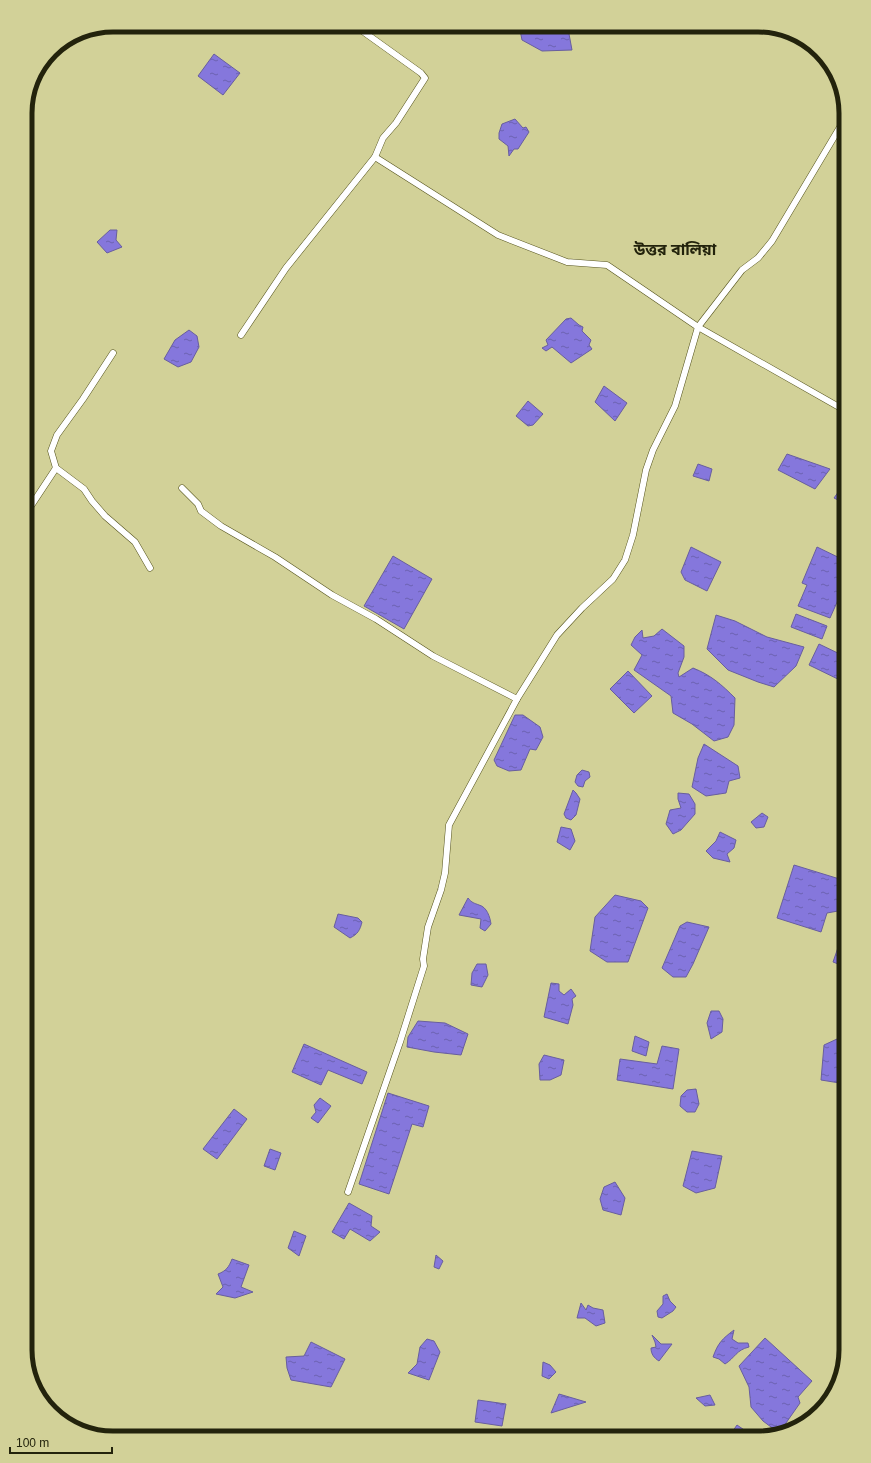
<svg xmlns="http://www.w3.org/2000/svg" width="871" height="1463" font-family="Arial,'Noto Sans Bengali',sans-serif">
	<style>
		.water { fill: url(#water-ripples); stroke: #685e9e }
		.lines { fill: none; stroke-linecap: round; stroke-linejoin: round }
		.minor-casing { stroke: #55531c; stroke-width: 7 }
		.minor { stroke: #fff; stroke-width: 6 }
		.labels { text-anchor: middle; stroke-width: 3; stroke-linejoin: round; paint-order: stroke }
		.quarter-label { font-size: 16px; font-weight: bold; fill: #23230c; stroke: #d2d198 }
		.rim { fill: none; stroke: #23230c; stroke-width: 5 }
	</style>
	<defs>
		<pattern id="water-ripples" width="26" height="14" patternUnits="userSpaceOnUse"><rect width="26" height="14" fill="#8577dc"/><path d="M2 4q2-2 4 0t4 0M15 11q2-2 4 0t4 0" fill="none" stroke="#6c61b1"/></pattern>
	</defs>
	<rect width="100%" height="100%" fill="#d2d198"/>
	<g class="water">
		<polygon points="519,25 559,25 569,34 572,50 542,51 522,40"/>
		<polygon points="214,54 240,73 223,95 198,76"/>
		<polygon points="515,119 523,128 526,127 529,132 518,149 514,149 509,156 508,146 499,139 499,133 502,124"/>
		<polygon points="110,230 117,230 116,240 122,247 107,253 97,242"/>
		<polygon points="571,318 579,325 583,327 582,331 591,340 589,345 592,349 571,363 552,347 546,351 542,348 548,345 546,340 566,319"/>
		<polygon points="189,330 197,336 199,347 191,362 178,367 164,359 175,340"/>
		<polygon points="604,386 627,403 615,421 595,402"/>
		<polygon points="528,401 543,414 533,425 528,426 516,416"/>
		<polygon points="787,454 830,469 815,489 778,470"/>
		<polygon points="698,464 712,469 709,481 693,476"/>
		<polygon points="846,481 846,504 834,498"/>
		<polygon points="691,547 721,562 707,591 685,580 681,572"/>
		<polygon points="817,547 846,561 846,582 830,618 798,606 807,585 802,583"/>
		<polygon points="393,556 432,579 404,629 364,606"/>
		<polygon points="796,614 827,626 822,639 791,627"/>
		<polygon points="716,615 735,621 767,637 804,647 796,666 774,687 758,682 728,670 707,649"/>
		<path d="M662,629L684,646V657L678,673L679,677L693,668C711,675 722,685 735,698L734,725L728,737L714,741L692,724L673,713L671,696L634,670L642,655L631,645L635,637L642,630L643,638L654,636Z"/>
		<polygon points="819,644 846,657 846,683 809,665"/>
		<polygon points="628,671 652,696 634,713 610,689"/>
		<polygon points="515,715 523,715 540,727 543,737 536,750 530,749 521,770 509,771 497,766 494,760"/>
		<polygon points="704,744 738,766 740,778 729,781 726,793 706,796 692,787 698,758"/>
		<polygon points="582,770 589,772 590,777 585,781 583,787 578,786 575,782 577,775"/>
		<polygon points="573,790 576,793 580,799 576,815 571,820 566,818 564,814"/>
		<polygon points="678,793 689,794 695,804 695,814 681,830 673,834 666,824 670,810 681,808 678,799"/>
		<polygon points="762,813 768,817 764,827 756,828 751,822"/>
		<polygon points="561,827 571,829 575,841 570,850 557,842"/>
		<polygon points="720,832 736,840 734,848 727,854 730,862 713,858 706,851 716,841"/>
		<polygon points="794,865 846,881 838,911 827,913 821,932 777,918"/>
		<polygon points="615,895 641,901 648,908 628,962 607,962 590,951 595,917"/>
		<path d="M468,898C472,903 474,903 479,905C487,907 490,917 491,924L485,931L480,928L481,919L459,915Z"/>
		<path d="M338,914L358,918L362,922C360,930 358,934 350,938L334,927Z"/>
		<polygon points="687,922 709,927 693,964 686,977 673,977 662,968 680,926"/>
		<polygon points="841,939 846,941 846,967 833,962"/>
		<polygon points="477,964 486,964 488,975 482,987 471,985 472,973"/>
		<polygon points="551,983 559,984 559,991 564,995 571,989 576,996 572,999 573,1005 568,1024 544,1017"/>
		<polygon points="711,1011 719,1011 723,1019 722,1032 711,1039 707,1023"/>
		<polygon points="418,1021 445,1023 468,1034 461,1055 434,1052 407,1047 408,1037"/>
		<polygon points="635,1036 649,1042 646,1056 632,1051"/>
		<polygon points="837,1039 846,1044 846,1084 821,1080 824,1045"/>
		<polygon points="304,1044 367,1072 362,1084 328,1070 321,1085 292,1072"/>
		<polygon points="662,1046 679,1049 673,1089 617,1080 620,1059 657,1064"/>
		<polygon points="544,1055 564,1060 561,1075 550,1080 540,1080 539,1064"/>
		<polygon points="696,1089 699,1104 695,1112 687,1112 680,1106 681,1096 687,1090"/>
		<polygon points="388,1093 429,1106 423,1127 412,1124 389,1194 359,1184"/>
		<polygon points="320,1098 331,1106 318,1123 311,1118 316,1112 314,1105"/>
		<polygon points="234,1109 247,1119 217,1159 203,1149"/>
		<polygon points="270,1149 281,1153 275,1170 264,1166"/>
		<polygon points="692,1151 722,1156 715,1188 696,1193 683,1186"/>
		<polygon points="615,1182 625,1198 621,1215 603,1210 600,1199 604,1187"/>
		<polygon points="349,1203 372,1216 371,1226 380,1232 370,1241 350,1229 344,1239 332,1232"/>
		<polygon points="294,1231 306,1236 299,1256 288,1248"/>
		<polygon points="436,1255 443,1261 439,1269 434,1267"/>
		<path d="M232,1259L249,1265L241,1287L253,1292L235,1298L216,1294L223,1287L218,1274C226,1271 229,1267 232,1259Z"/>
		<polygon points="667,1294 670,1301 676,1307 673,1311 662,1318 658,1317 657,1311 663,1304 663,1296"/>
		<polygon points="581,1303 586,1310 588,1305 593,1308 603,1310 605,1323 596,1326 585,1318 577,1318"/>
		<path d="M734,1330L732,1339L738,1343H748L749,1347C736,1350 735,1358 725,1364L719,1359L713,1357C718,1343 722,1339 734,1330Z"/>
		<path d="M652,1335L661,1344H672L659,1361C654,1358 651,1354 651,1348L656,1347L655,1342Z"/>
		<polygon points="765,1338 812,1381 798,1397 800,1403 779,1433 763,1421 751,1407 749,1387 739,1366"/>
		<polygon points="427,1339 434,1341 440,1352 429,1380 408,1373 417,1364 420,1347"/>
		<polygon points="311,1342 345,1359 331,1387 291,1380 287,1368 286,1357 304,1356"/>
		<polygon points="543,1362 550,1365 556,1372 549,1379 542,1376"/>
		<polygon points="559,1394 586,1402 551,1413"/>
		<polygon points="710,1395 715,1405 705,1406 696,1398"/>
		<polygon points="823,1397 829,1401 808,1419"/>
		<polygon points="478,1400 506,1404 502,1426 475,1422"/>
		<polygon points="737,1425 756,1438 728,1438"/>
	</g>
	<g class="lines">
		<defs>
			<g id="minor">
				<polyline points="375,157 498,235 567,262 607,265 698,327 846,411"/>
				<polyline points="241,335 286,268 375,157 383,138 396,123 425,78 421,73 354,25"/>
				<polyline points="113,353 83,399 57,435 51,451 56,468 84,489 92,501 105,516 135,542 150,568"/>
				<polyline points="182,488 198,504 201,511 221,526 275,557 332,595 376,619 433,656 517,699"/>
				<polyline points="25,515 56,468"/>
				<polyline points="348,1192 400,1042 424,966 423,959 428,927 441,890 445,873 449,825 517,699 557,635 582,608 613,579 625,560 633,535 646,470 653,450 675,406 698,327 742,270 758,258 772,241 846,117"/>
			</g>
		</defs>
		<use href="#minor" class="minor-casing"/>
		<use href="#minor" class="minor"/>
	</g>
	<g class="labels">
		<g class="quarter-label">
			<text x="675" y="255">উত্তর বালিয়া</text>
		</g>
	</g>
	<path d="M0 0H871V1463H0ZM113 32H758A81 81 0 0 1 839 113V1350A81 81 0 0 1 758 1431H113A81 81 0 0 1 32 1350V113A81 81 0 0 1 113 32Z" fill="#d2d198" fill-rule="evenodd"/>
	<path class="rim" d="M113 32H758A81 81 0 0 1 839 113V1350A81 81 0 0 1 758 1431H113A81 81 0 0 1 32 1350V113A81 81 0 0 1 113 32Z"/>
	<path d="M10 1447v6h102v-6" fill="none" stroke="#23230c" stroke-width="2"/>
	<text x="16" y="1447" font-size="12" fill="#23230c" stroke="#d2d198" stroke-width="3" paint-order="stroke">100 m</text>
</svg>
